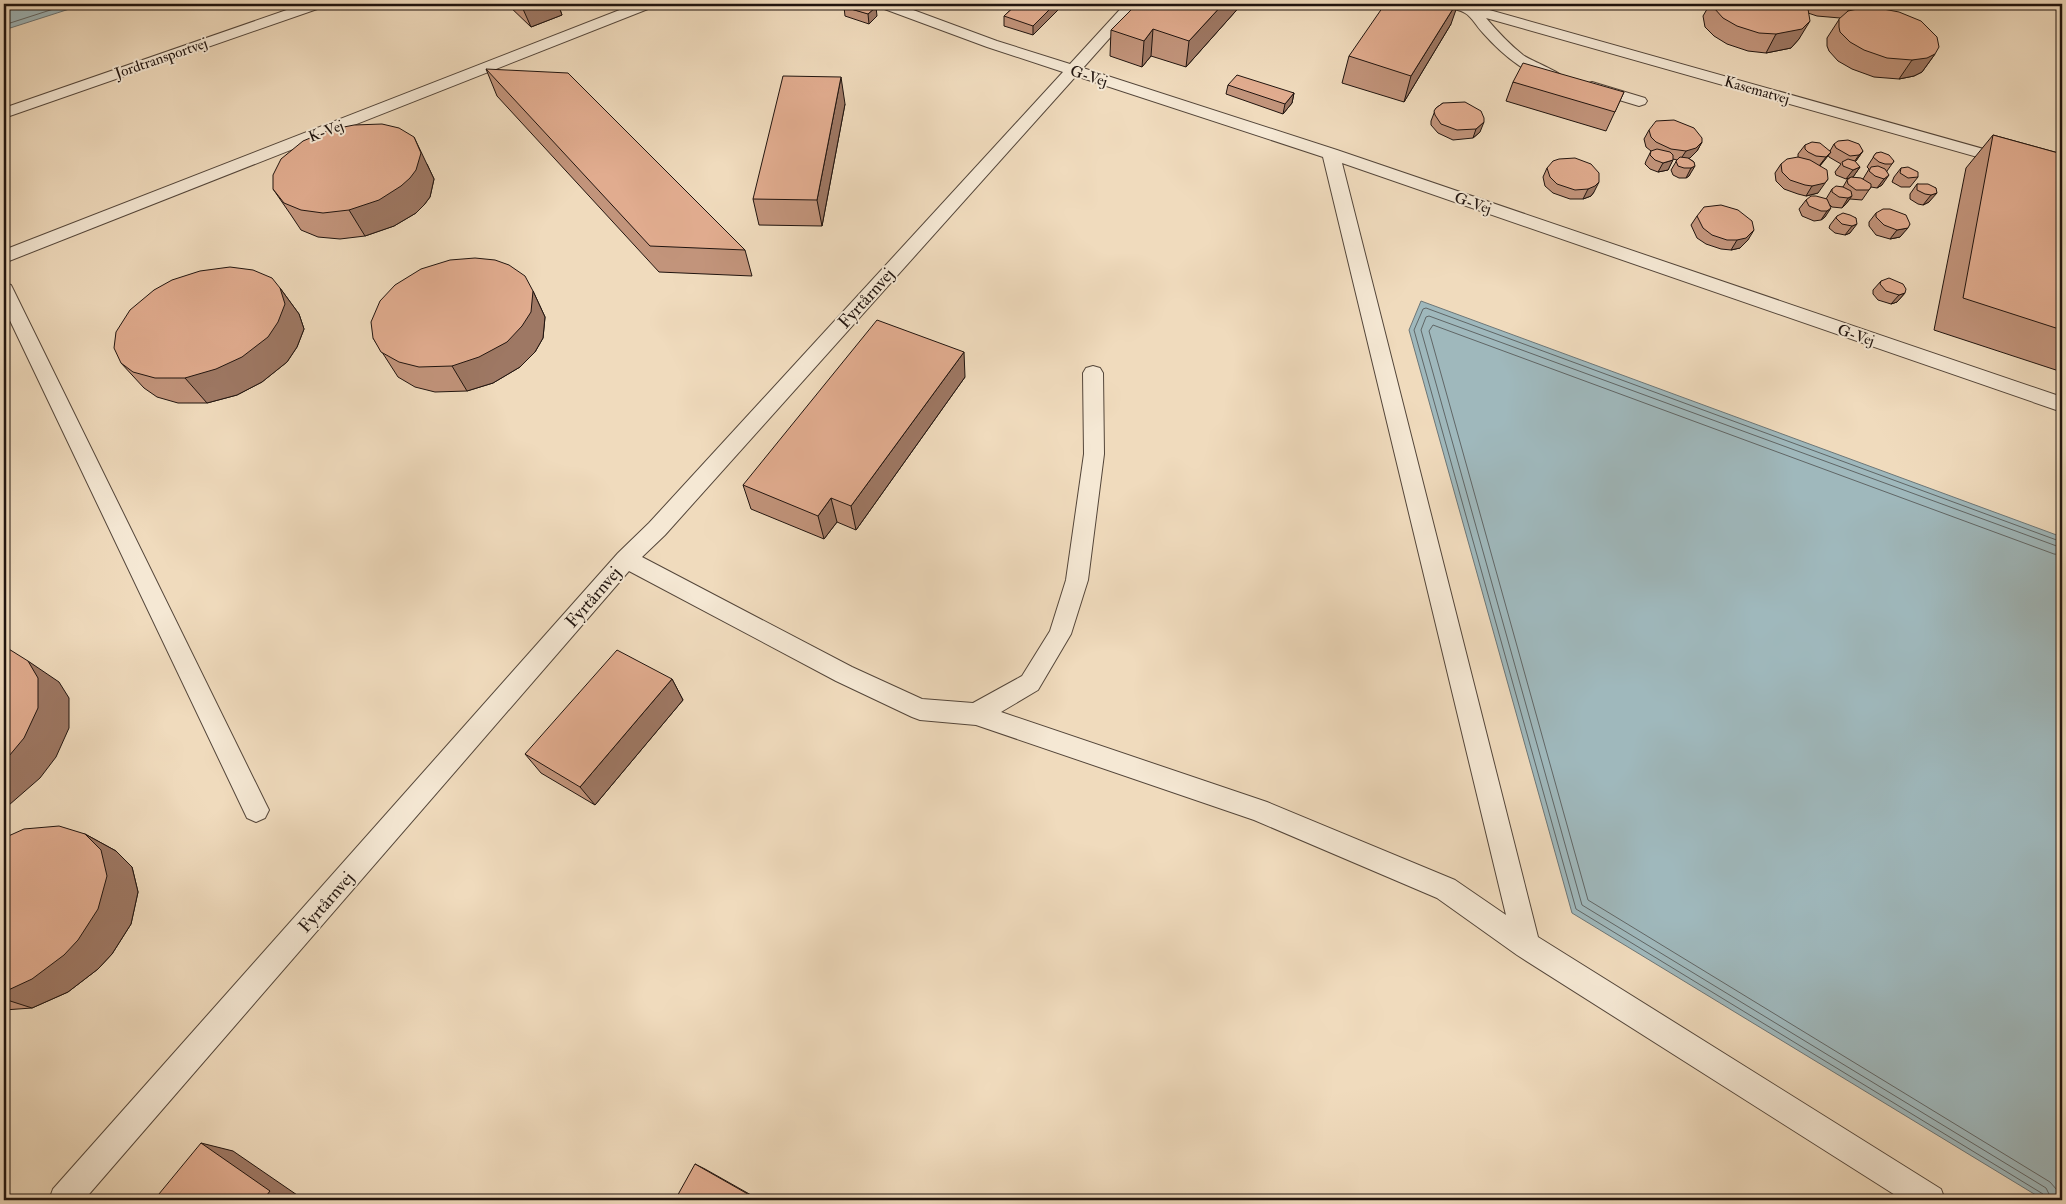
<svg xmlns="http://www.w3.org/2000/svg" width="2066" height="1204" font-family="'IM FELL Double Pica',serif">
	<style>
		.water { fill: #9fb8bc; stroke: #6c7677 }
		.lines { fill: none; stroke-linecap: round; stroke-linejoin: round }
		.shore { stroke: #606666; stroke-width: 1 }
		.service-casing { stroke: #54463a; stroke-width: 2 }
		.service { fill: #f5e8d4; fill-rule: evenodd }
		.wall { fill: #c2947b; stroke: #20140f }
		.shaded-wall { fill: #9e7864; stroke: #20140f }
		.building { fill: #e1ac8f; stroke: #20140f }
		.labels { text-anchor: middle; stroke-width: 4; stroke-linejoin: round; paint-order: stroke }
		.far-street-label { font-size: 15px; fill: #20140f; stroke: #f5e8d4 }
		.street-label { font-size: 18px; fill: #20140f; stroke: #f5e8d4 }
	</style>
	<rect width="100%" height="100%" fill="#f0dbbd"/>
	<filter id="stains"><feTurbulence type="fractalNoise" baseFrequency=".004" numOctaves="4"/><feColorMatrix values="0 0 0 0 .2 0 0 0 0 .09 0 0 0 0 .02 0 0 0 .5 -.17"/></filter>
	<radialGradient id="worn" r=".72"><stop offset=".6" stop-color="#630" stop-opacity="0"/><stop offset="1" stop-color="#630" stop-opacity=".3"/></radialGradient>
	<g class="water">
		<polygon points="4,4 85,4 4,30"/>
		<polygon points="1421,301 2062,537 2062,1200 2044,1200 1572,913 1409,330"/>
	</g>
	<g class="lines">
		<g class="shore">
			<polyline points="4,25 69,4"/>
			<polyline points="2045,1200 2043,1194 1576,909 1414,330 1423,309 1426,308 2062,542"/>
			<polyline points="2052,1200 2046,1188 1582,905 1421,330 1426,317 1429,316 2062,548"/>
			<polyline points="2059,1200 2057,1190 2050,1182 1588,900 1429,331 1433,325 2054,554 2062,555"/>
		</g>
		<defs>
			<g id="service">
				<polygon points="304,4 325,4 323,7 4,118 4,108"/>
				<polygon points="635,4 655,4 653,7 4,263 4,250"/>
				<path d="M877,4H897L997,41L1070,64L1125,4H1140L1083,68L1337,150L2062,397V412L1342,163L1538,937L1941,1189L1945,1200H1903L1517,955L1437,898L1254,820L976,725L920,720L912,717L836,681L629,571L84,1200H49L53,1189L618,553L649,523L1063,72L987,47L879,7ZM1076,76L1323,157L1506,915L1455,880L1267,802L1001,712L1038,690L1071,634L1088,580L1104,454L1103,373L1100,368L1093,366L1086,368L1083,373L1084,454L1066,580L1050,631L1022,676L973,703L922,699L852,667L642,557L665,535Z"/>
				<path d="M1445,4H1468L2062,171V181L1486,18C1497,31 1509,44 1523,55C1532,61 1558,71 1562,76L1560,79C1535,85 1498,50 1483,33C1477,27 1472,17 1465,13C1461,10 1452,9 1447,7Z"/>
				<polygon points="1592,82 1645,98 1647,101 1645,104 1639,106 1586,90 1584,87 1586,84"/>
				<polygon points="4,283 11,285 13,289 265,802 269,810 265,818 256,822 247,818 4,308"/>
			</g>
		</defs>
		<use href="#service" class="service-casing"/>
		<use href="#service" class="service"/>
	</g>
	<g class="wall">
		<polygon points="507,4 558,4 562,15 531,27"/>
		<polygon points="1017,4 1064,4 1033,35 1004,26 1004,16"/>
		<polygon points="1137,4 1242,4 1186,67 1151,56 1142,67 1110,56 1111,30"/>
		<polygon points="1254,4 1268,4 1265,7"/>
		<polygon points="1710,4 1882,4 1879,8 1935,54 1922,72 1914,76 1899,79 1874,77 1852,69 1838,61 1829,51 1827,46 1827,38 1840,18 1817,16 1808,13 1799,39 1791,48 1766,53 1748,51 1727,44 1714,36 1705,27 1703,16"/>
		<polygon points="844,7 877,16 869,24 845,16"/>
		<polygon points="1451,24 1404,102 1342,83 1349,56"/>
		<polygon points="486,69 745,250 752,276 659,272 497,96"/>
		<polygon points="1513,82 1624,92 1606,131 1506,101"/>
		<polygon points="1228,85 1294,93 1292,103 1283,114 1226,94"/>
		<polygon points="1443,103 1480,132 1473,138 1453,140 1438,133 1431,125 1431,121 1436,108"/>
		<polygon points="845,104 822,226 759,225 753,199"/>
		<polygon points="1649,130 1702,142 1697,151 1690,158 1688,158 1694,162 1689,176 1686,178 1679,178 1673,175 1671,170 1677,160 1673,159 1668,170 1658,172 1650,169 1645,164 1646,161 1651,151 1646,147 1644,139"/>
		<polygon points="1993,135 2062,154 2062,372 1934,330 1966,168"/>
		<polygon points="1834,144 1863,151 1855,162 1860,167 1853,177 1852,177 1863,179 1869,169 1867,167 1876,153 1894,161 1887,171 1882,185 1877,188 1871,187 1862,200 1850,199 1845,205 1842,208 1832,207 1830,205 1825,217 1821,220 1814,221 1802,216 1799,209 1806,200 1826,199 1832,189 1843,187 1847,180 1851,177 1846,179 1836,175 1835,172 1841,164 1829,157 1828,155 1824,161 1820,166 1818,193 1806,196 1798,194 1784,189 1776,181 1775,173 1781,164 1798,158 1798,154 1805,145 1830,151"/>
		<polygon points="427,164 434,179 430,197 424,205 416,213 394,226 365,236 340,239 318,237 301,230 291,215 273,189"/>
		<polygon points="1547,168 1594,192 1591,196 1583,199 1570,199 1553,193 1545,186 1543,177"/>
		<polygon points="1901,168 1918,177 1910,187 1901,187 1892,182 1894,177"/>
		<polygon points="1917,184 1936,188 1929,202 1923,205 1918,204 1910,199 1910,194"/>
		<polygon points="1876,213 1910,224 1900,237 1890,239 1876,235 1869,226 1869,222"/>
		<polygon points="1697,216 1748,240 1740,248 1731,250 1721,249 1706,244 1697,238 1691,225"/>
		<polygon points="1837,216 1856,218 1850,233 1845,235 1835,233 1829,228 1830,225"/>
		<polygon points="1881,281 1905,293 1897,302 1891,304 1878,300 1873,294 1873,290"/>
		<polygon points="280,288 299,314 304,329 297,347 287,362 262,382 237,395 207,403 178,403 157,397 144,388 121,363"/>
		<polygon points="533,291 545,317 543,338 535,352 520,367 493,383 467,391 435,392 415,387 398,377 373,338"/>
		<polygon points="965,377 856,530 837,522 824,539 751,509 743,485"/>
		<polygon points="672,679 683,700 595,805 541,773 525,754"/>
		<polygon points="85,834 116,851 132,867 138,892 131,924 112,954 98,969 68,992 32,1008 4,1010 4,838"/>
	</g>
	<g class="shaded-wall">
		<polygon points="536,4 558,4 562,15 531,27 523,9"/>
		<polygon points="1055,4 1064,4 1033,35 1033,26"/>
		<polygon points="1223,4 1242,4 1186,67 1189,41"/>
		<polygon points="1456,4 1458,4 1451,24 1404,102 1411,76"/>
		<polygon points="1852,4 1882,4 1879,8 1844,18"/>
		<polygon points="876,7 877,16 869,24 868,14"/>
		<polygon points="1810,21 1799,39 1791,48 1766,53 1776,34"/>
		<polygon points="1153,29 1151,56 1142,67 1144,41"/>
		<polygon points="1935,54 1922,72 1914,76 1899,79 1912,60"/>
		<polygon points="841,77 845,104 822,226 817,200"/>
		<polygon points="1294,93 1292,103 1283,114 1285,104"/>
		<polygon points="1484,122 1480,132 1473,138 1476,129"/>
		<polygon points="414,137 434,179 430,197 424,205 416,213 394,226 365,236 349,210"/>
		<polygon points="1702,142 1697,151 1690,158 1680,160 1686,151"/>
		<polygon points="1863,151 1856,161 1852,165 1859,155"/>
		<polygon points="1831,152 1824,161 1819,166 1826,157"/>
		<polygon points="1673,160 1668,170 1658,172 1663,163"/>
		<polygon points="1695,166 1689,176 1686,178 1691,168"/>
		<polygon points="1860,167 1853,177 1846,179 1853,170"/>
		<polygon points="1889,175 1882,185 1877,188 1884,179"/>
		<polygon points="1828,179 1818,193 1806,196 1812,186"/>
		<polygon points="1599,182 1594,192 1591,196 1583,199 1588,189"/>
		<polygon points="1937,193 1929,202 1923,205 1931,195"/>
		<polygon points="1852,196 1845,205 1842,208 1848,198"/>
		<polygon points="1831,208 1825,217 1821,220 1827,211"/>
		<polygon points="1857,224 1850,233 1845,235 1852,226"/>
		<polygon points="1908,228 1900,237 1890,239 1897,230"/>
		<polygon points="1754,230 1748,240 1740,248 1731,250 1737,240"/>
		<polygon points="280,288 299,314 304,329 297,347 287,362 262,382 237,395 207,403 185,378"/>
		<polygon points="533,291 545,317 543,338 535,352 520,367 493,383 467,391 452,366"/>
		<polygon points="1905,293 1897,302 1891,304 1899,295"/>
		<polygon points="964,352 965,377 856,530 851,506"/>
		<polygon points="831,498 837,522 824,539 818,516"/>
		<polygon points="28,661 59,682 69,698 69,728 56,757 40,778 9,805 4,809 4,762"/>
		<polygon points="672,679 683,700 595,805 580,787"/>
		<polygon points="85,834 116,851 132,867 138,892 131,924 112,954 98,969 68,992 32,1008 4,999 4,992"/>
		<polygon points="201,1143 233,1151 300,1197 298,1200 263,1200"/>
		<polygon points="695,1164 705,1169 760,1200 752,1200"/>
	</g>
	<g class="building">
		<polygon points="519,4 536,4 523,9"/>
		<polygon points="847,4 867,4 876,7 868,14 844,7"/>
		<polygon points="1017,4 1055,4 1033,26 1004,16"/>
		<polygon points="1137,4 1223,4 1189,41 1153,29 1144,41 1111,30"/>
		<polygon points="1385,4 1456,4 1411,76 1349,56"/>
		<polygon points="1714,4 1802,4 1808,9 1810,21 1802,29 1776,34 1759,33 1737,26 1723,18 1714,8"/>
		<polygon points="1862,8 1878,8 1899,12 1921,21 1937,37 1939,47 1935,54 1927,58 1912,60 1887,58 1864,50 1850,42 1840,32 1839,27 1839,19 1848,11"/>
		<polygon points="1523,63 1624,92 1615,112 1513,82"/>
		<polygon points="486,69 568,73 745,250 650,246"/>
		<polygon points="1237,75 1294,93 1285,104 1228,85"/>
		<polygon points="783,76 841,77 817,200 753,199"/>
		<polygon points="1465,102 1481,111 1484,118 1484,122 1476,129 1457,130 1441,124 1435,115 1434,111 1436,108 1443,103"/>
		<polygon points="1674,120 1694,128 1702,138 1702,142 1696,148 1686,151 1671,149 1656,142 1651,137 1649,130 1656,121"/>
		<polygon points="382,124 399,128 414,137 421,153 416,170 410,178 401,186 379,200 349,210 323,213 301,210 284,203 273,189 273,175 281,159 303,141 329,130 354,125"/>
		<polygon points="1993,135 2062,154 2062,330 1963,298"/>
		<polygon points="1848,140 1859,144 1863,151 1859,155 1850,156 1836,148 1834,144 1838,141"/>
		<polygon points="1812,142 1820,143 1831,152 1826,157 1816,156 1808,152 1805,149 1805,145"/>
		<polygon points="1657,149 1670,152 1673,155 1673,160 1663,163 1655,160 1650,155 1651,151"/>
		<polygon points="1881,152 1889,155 1894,161 1892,164 1885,164 1879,162 1873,157 1876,153"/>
		<polygon points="1680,157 1688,158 1694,162 1695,166 1691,168 1684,168 1678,166 1676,161"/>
		<polygon points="1798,157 1810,160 1827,170 1828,179 1825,183 1812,186 1805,185 1790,180 1782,172 1781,164 1787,159"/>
		<polygon points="1575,158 1591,164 1599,173 1599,182 1595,186 1588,189 1575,190 1557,184 1550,177 1547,168 1553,161 1559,159"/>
		<polygon points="1848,159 1855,161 1860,167 1853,170 1843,166 1842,162"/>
		<polygon points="1878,166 1885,169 1889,175 1884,179 1875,176 1869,171 1871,167"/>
		<polygon points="1908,167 1918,172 1918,177 1908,178 1900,173 1901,168"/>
		<polygon points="1851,177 1861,178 1871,184 1871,187 1869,190 1856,190 1848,184 1847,180"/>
		<polygon points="1917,184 1928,184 1936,188 1937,193 1931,195 1925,194 1917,190"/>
		<polygon points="1836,186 1843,187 1851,191 1852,196 1848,198 1839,197 1832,192 1832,189"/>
		<polygon points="1811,196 1816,196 1827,199 1831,208 1827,211 1821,211 1809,206 1806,200"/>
		<polygon points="1721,205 1738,210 1752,221 1754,230 1746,238 1737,240 1727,240 1712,235 1703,228 1697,216 1704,207"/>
		<polygon points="1883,209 1890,209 1906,215 1910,224 1908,228 1897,230 1884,225 1876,217 1876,213"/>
		<polygon points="1843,213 1850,215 1856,218 1857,224 1852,226 1842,224 1836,218 1837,216"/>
		<polygon points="475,258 495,260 509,265 525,276 533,291 531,312 522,326 507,342 479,357 452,366 419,367 399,362 381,352 373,338 371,322 380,301 395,285 421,269 450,260"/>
		<polygon points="230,267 253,270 272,278 280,288 285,304 278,322 268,337 242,357 216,369 185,378 155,378 133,372 121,363 114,348 116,332 130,310 154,290 172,280 200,271"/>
		<polygon points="1889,278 1903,284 1906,289 1905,293 1899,295 1886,291 1880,284 1881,281"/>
		<polygon points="877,320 964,352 851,506 831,498 818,516 743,485"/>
		<polygon points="4,646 28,661 38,678 38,708 24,738 4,762"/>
		<polygon points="617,650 672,679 580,787 525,754"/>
		<polygon points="59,826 85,834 101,850 107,876 98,909 78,940 64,955 32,979 4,992 4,838 24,829"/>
		<polygon points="201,1143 270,1191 263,1200 154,1200"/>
		<polygon points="695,1164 753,1197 752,1200 675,1200"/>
	</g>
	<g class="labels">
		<g class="far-street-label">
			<text transform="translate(161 58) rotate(-19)" y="5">Jordtransportvej</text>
			<text transform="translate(1089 76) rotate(18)" y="5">G-Vej</text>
			<text transform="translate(1757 90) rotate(16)" y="5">Kasematvej</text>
			<text transform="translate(326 131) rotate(-21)" y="5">K-Vej</text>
			<text transform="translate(1473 203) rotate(19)" y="5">G-Vej</text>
			<text transform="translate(1856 335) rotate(19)" y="5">G-Vej</text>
		</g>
		<g class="street-label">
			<text transform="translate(866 298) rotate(-48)" y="6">Fyrtårnvej</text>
			<text transform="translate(593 597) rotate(-49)" y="6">Fyrtårnvej</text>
			<text transform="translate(326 902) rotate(-49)" y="6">Fyrtårnvej</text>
		</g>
	</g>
	<rect width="2066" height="1204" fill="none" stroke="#f0dbbd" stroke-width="20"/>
	<rect x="5" y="5" width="2056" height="1194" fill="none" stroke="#20140f" stroke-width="2.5"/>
	<rect x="10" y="10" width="2046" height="1184" fill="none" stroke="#20140f"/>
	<rect width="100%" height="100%" filter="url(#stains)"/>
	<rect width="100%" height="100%" fill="url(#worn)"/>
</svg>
